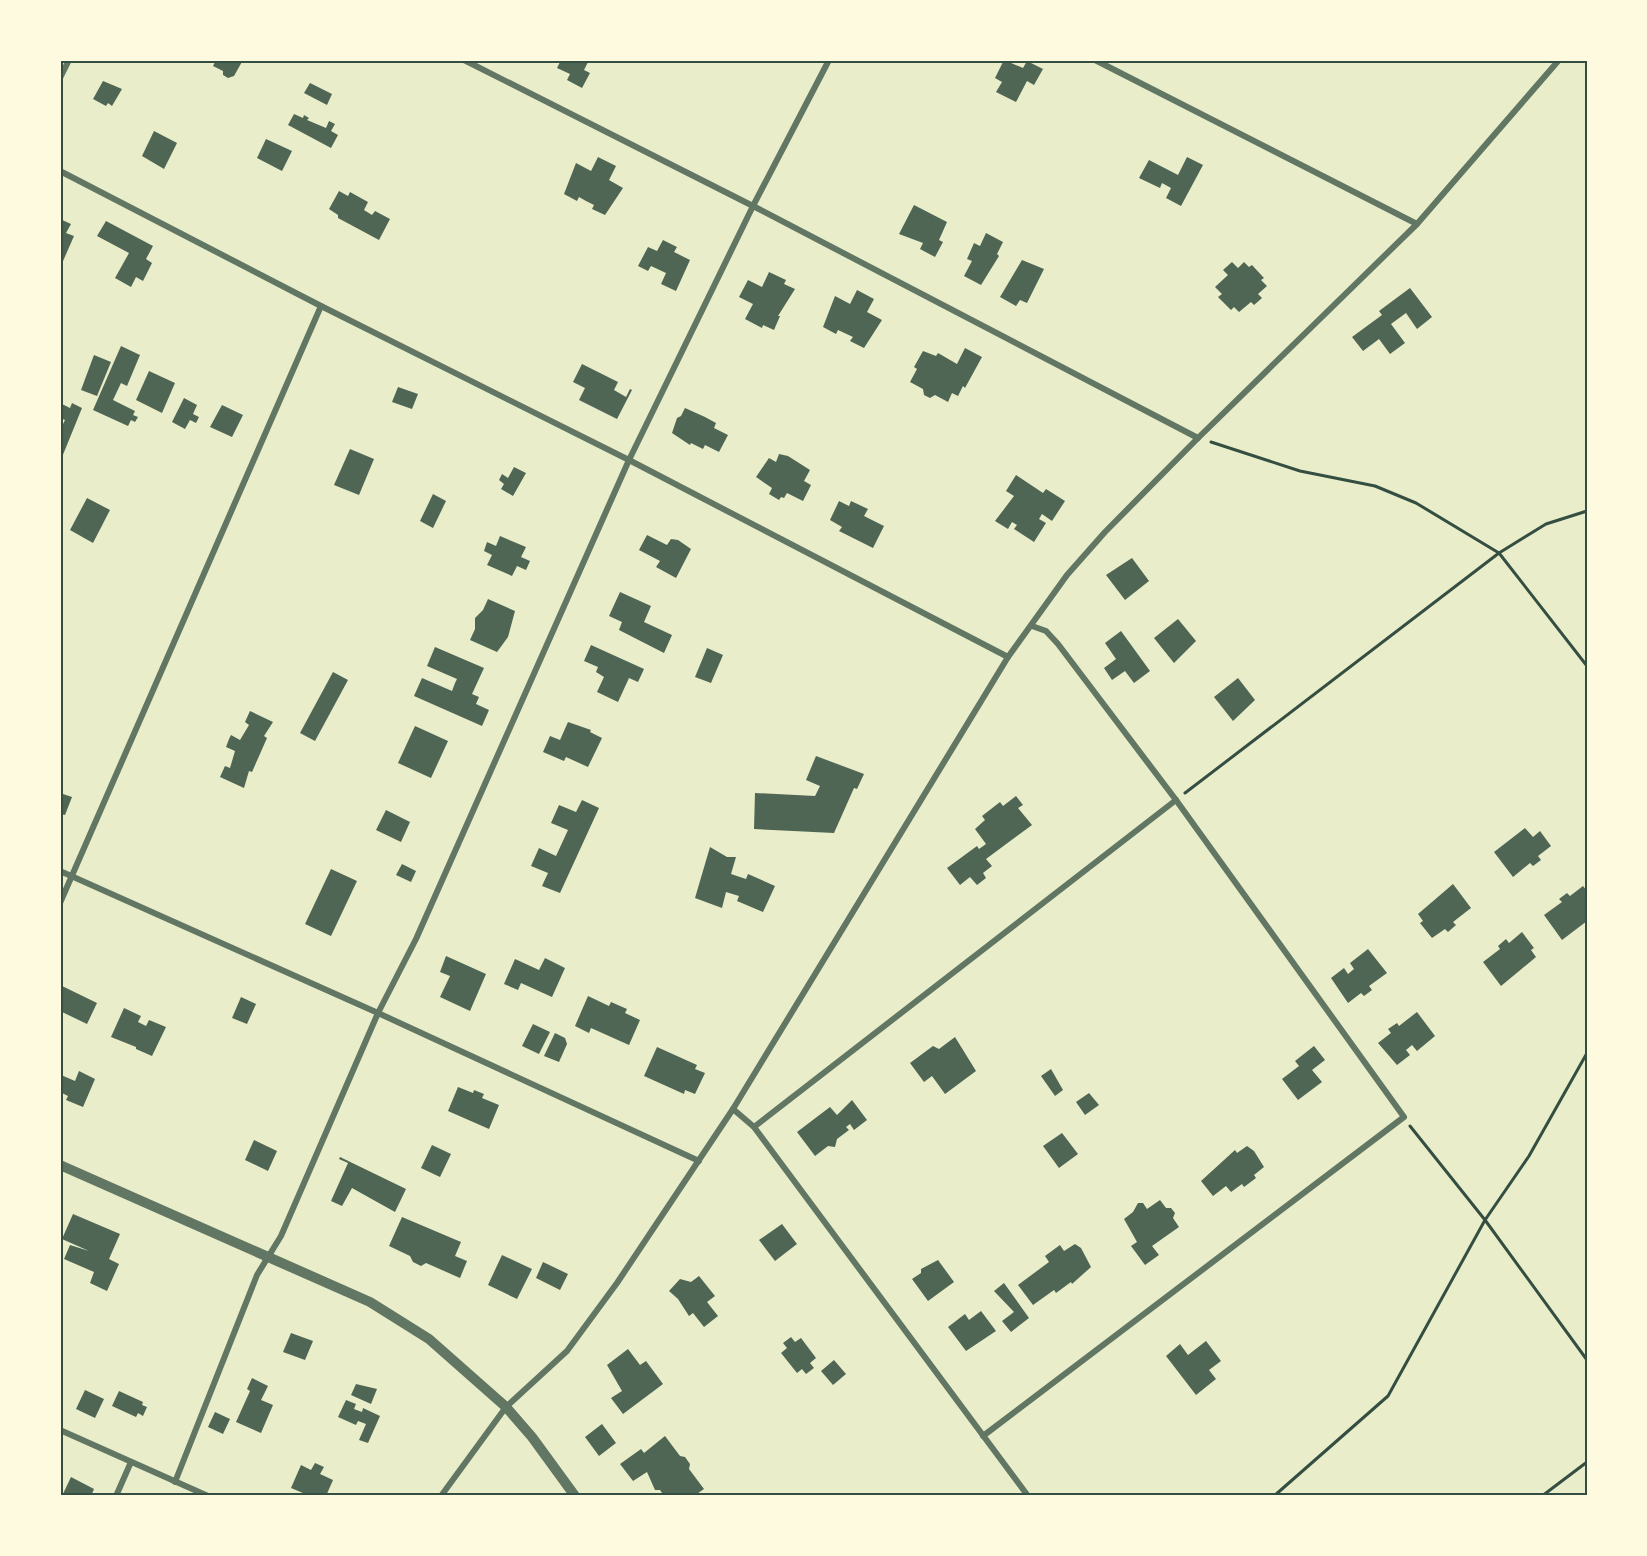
<svg xmlns="http://www.w3.org/2000/svg" width="1647" height="1556" font-family="'Roboto Condensed',sans-serif">
	<style>
		.building { fill: #4f6655 }
		.lines { fill: none; stroke-linecap: round; stroke-linejoin: round }
		.path { stroke: #344e41; stroke-width: 3 }
		.minor { stroke: #617663; stroke-width: 6 }
		.tertiary { stroke: #617663; stroke-width: 10 }
		.neatline { fill: none; stroke: #344e41; stroke-width: 2 }
	</style>
	<rect width="100%" height="100%" fill="#e9edc9"/>
	<g class="building">
		<polygon points="216,60 243,60 234,76 228,78 223,75 223,71 213,66"/>
		<polygon points="561,60 589,60 584,70 590,73 582,88 567,80 570,74 557,68"/>
		<polygon points="1004,60 1023,68 1027,61 1043,69 1034,85 1027,81 1016,102 996,92 1002,82 995,78"/>
		<polygon points="103,81 122,89 112,106 108,103 106,106 93,99"/>
		<polygon points="310,83 332,94 327,105 304,93"/>
		<polygon points="294,114 303,118 304,115 309,118 307,120 326,128 329,121 335,124 331,131 338,135 331,148 288,125"/>
		<polygon points="154,131 177,143 164,169 142,156"/>
		<polygon points="266,139 292,151 282,171 257,158"/>
		<polygon points="598,157 616,166 609,180 623,188 605,215 592,209 594,205 586,201 579,197 577,201 564,194 576,163 591,171"/>
		<polygon points="1187,157 1203,165 1181,206 1166,198 1171,188 1162,183 1160,188 1139,178 1149,160 1178,175"/>
		<polygon points="339,191 348,196 350,192 368,202 364,210 372,215 375,211 390,219 379,240 338,218 338,215 329,209"/>
		<polygon points="914,205 947,222 939,240 943,242 935,257 920,249 923,243 899,234"/>
		<polygon points="60,219 71,224 66,233 74,236 60,268"/>
		<polygon points="106,221 153,246 146,259 152,263 143,281 136,277 131,287 115,278 129,253 97,236"/>
		<polygon points="986,233 1003,242 997,254 999,256 981,285 964,276 972,261 967,259 974,243 980,246"/>
		<polygon points="663,240 677,247 674,252 690,260 676,291 661,284 666,273 651,266 648,271 638,266 648,247 657,251"/>
		<polygon points="1022,260 1044,269 1027,303 1020,300 1016,306 1000,297"/>
		<polygon points="1232,262 1238,268 1244,262 1249,267 1252,265 1264,278 1261,280 1267,286 1258,294 1262,298 1254,305 1251,302 1239,312 1234,307 1231,310 1218,297 1222,294 1215,287 1228,275 1223,270"/>
		<polygon points="769,272 786,280 784,284 795,289 778,316 780,316 774,330 763,325 762,328 745,319 753,304 739,297 748,280 762,287"/>
		<polygon points="1410,288 1432,317 1417,329 1406,313 1391,324 1405,343 1390,354 1379,339 1363,351 1352,337 1382,315 1379,311"/>
		<polygon points="857,290 874,299 867,312 882,320 864,348 850,341 853,337 838,330 836,334 823,327 835,296 850,304"/>
		<polygon points="121,346 140,355 127,386 121,383 113,400 135,411 133,415 138,417 135,422 131,420 128,426 93,410"/>
		<polygon points="965,348 982,357 965,388 963,386 958,396 952,393 948,402 935,395 930,398 924,395 923,389 910,382 917,369 914,367 923,351 936,356 938,353 957,364"/>
		<polygon points="94,355 111,362 97,396 81,390"/>
		<polygon points="582,364 618,382 614,390 626,397 630,389 632,390 617,419 579,400 585,388 573,382"/>
		<polygon points="149,371 175,383 162,413 136,400"/>
		<polygon points="398,387 418,394 412,409 392,402"/>
		<polygon points="184,398 197,405 193,414 199,417 196,423 190,420 185,429 172,422"/>
		<polygon points="60,403 70,408 72,403 82,408 60,462 60,430 65,420 60,418"/>
		<polygon points="222,405 243,415 232,437 210,427"/>
		<polygon points="685,408 705,417 716,423 714,428 728,435 719,452 705,445 703,449 691,443 690,445 672,433 677,418 681,416"/>
		<polygon points="350,449 374,459 359,495 334,485"/>
		<polygon points="779,454 788,456 810,470 804,481 811,485 803,501 787,493 784,498 781,497 779,500 769,494 772,488 756,477 769,458 776,462"/>
		<polygon points="514,467 526,473 513,496 501,489 504,484 499,480 502,474 508,478"/>
		<polygon points="1016,475 1043,493 1046,489 1065,501 1052,521 1042,514 1039,519 1046,523 1034,542 1014,529 1017,525 1012,522 1008,529 995,521 1014,496 1006,491"/>
		<polygon points="433,494 446,501 433,528 420,521"/>
		<polygon points="87,498 110,510 93,543 70,530"/>
		<polygon points="839,501 849,506 851,501 868,509 864,516 884,526 873,548 839,531 842,527 830,520"/>
		<polygon points="647,535 667,545 671,539 678,540 691,549 676,578 656,567 660,561 639,550"/>
		<polygon points="500,536 526,547 521,557 530,561 526,570 517,566 512,576 487,565 492,555 484,551 487,542 496,546"/>
		<polygon points="1132,558 1149,581 1125,600 1106,575"/>
		<polygon points="620,592 651,606 644,622 672,635 664,653 619,630 622,622 609,616"/>
		<polygon points="488,599 515,611 508,637 497,652 470,640 475,629 475,618 483,610"/>
		<polygon points="1178,619 1196,641 1174,663 1154,638"/>
		<polygon points="1121,631 1150,671 1134,683 1125,671 1112,680 1104,668 1116,659 1105,643"/>
		<polygon points="591,645 644,669 638,682 629,678 618,702 597,692 604,677 596,672 598,667 584,661"/>
		<polygon points="435,647 484,668 472,694 479,697 476,704 489,710 482,726 414,696 422,678 452,691 455,683 457,679 427,666"/>
		<polygon points="707,648 723,655 711,683 695,677"/>
		<polygon points="333,672 348,680 315,741 300,733"/>
		<polygon points="1238,678 1255,700 1233,721 1214,697"/>
		<polygon points="250,711 273,722 264,736 267,738 252,772 249,771 244,788 220,777 225,766 230,768 235,751 226,747 229,739 231,735 240,740 249,725 245,722"/>
		<polygon points="568,722 591,730 590,732 602,738 588,767 566,757 564,761 543,752 550,736 560,740"/>
		<polygon points="415,726 448,741 431,778 398,763"/>
		<polygon points="816,756 864,774 857,789 854,788 834,833 754,829 755,793 815,796 820,786 806,780"/>
		<polygon points="60,793 72,797 65,815 60,814"/>
		<polygon points="1016,796 1023,805 1018,808 1032,825 986,859 992,866 983,873 986,878 977,885 970,877 960,885 947,868 977,846 979,849 986,844 975,829 985,820 982,816 1000,802 1003,806"/>
		<polygon points="582,800 599,808 560,893 542,886 548,873 531,866 539,848 556,856 568,830 551,823 559,805 576,812"/>
		<polygon points="386,810 410,822 401,842 376,830"/>
		<polygon points="1525,828 1533,837 1540,831 1551,846 1538,856 1541,860 1533,866 1530,863 1513,877 1494,852"/>
		<polygon points="710,847 727,857 736,857 731,874 746,879 748,874 775,886 763,912 737,901 739,896 726,892 722,908 695,898"/>
		<polygon points="402,864 416,871 411,882 396,875"/>
		<polygon points="331,869 357,881 331,936 305,924"/>
		<polygon points="1453,884 1471,908 1453,922 1456,925 1448,932 1445,929 1432,938 1420,923 1423,921 1418,914"/>
		<polygon points="1583,886 1587,891 1587,921 1562,940 1544,915 1562,902 1559,899 1567,893 1570,896"/>
		<polygon points="1522,932 1534,948 1531,950 1536,957 1501,986 1483,962 1500,949 1498,946 1506,939 1509,943"/>
		<polygon points="1368,949 1387,973 1369,986 1372,990 1364,996 1361,993 1348,1003 1331,978 1344,968 1348,974 1354,969 1350,963"/>
		<polygon points="446,956 486,974 470,1011 440,997 450,976 440,972"/>
		<polygon points="545,958 565,968 552,997 521,983 518,990 504,984 515,959 539,970"/>
		<polygon points="60,985 97,1003 87,1024 60,1011"/>
		<polygon points="588,996 609,1006 611,1002 627,1009 625,1013 640,1020 629,1045 591,1028 589,1033 575,1026"/>
		<polygon points="241,997 256,1004 247,1024 232,1018"/>
		<polygon points="124,1008 141,1016 138,1022 146,1026 149,1020 166,1027 152,1056 136,1049 136,1047 111,1037"/>
		<polygon points="1417,1012 1435,1036 1417,1051 1412,1045 1406,1050 1410,1055 1397,1065 1378,1043 1391,1033 1388,1029 1397,1023 1399,1026"/>
		<polygon points="533,1024 550,1032 539,1054 522,1046"/>
		<polygon points="555,1033 565,1038 567,1044 559,1062 544,1056"/>
		<polygon points="955,1037 976,1071 945,1094 932,1076 924,1082 910,1063 933,1046 939,1049"/>
		<polygon points="1314,1046 1325,1060 1312,1070 1322,1082 1298,1100 1282,1079 1299,1066 1295,1061"/>
		<polygon points="657,1047 697,1065 695,1069 705,1073 695,1094 685,1090 684,1094 644,1076"/>
		<polygon points="1051,1069 1063,1090 1055,1096 1041,1076"/>
		<polygon points="79,1071 95,1079 83,1107 66,1100 68,1096 60,1092 61,1075 75,1081"/>
		<polygon points="458,1087 473,1093 474,1090 484,1094 482,1098 499,1105 489,1129 448,1111"/>
		<polygon points="1089,1093 1099,1105 1085,1115 1076,1102"/>
		<polygon points="852,1100 867,1120 854,1130 850,1124 846,1127 849,1130 837,1139 835,1147 828,1146 815,1156 797,1132 830,1107 837,1115"/>
		<polygon points="1062,1133 1078,1154 1059,1168 1043,1146"/>
		<polygon points="254,1140 277,1151 268,1171 245,1160"/>
		<polygon points="432,1145 451,1154 440,1177 421,1168"/>
		<polygon points="1247,1146 1254,1151 1264,1167 1254,1175 1256,1178 1244,1187 1242,1184 1231,1192 1226,1186 1213,1196 1201,1181 1235,1150 1237,1153"/>
		<polygon points="340,1157 406,1189 395,1212 352,1188 342,1206 331,1201 348,1163 339,1159"/>
		<polygon points="1160,1200 1166,1208 1171,1208 1175,1213 1173,1218 1179,1227 1152,1246 1159,1255 1145,1265 1131,1246 1137,1242 1124,1219 1133,1212 1138,1203 1143,1203 1147,1209"/>
		<polygon points="73,1214 120,1234 109,1259 119,1264 107,1291 90,1283 94,1272 64,1259 70,1245 89,1251 62,1239"/>
		<polygon points="402,1217 461,1242 455,1256 467,1261 460,1278 426,1263 421,1266 413,1262 410,1256 389,1246"/>
		<polygon points="782,1224 797,1244 775,1261 759,1240"/>
		<polygon points="1075,1244 1081,1248 1091,1267 1072,1284 1071,1282 1056,1293 1054,1290 1033,1305 1018,1285 1049,1262 1045,1256 1060,1245 1064,1251"/>
		<polygon points="502,1255 532,1269 517,1299 488,1285"/>
		<polygon points="938,1260 954,1282 928,1301 912,1279 921,1273 921,1269"/>
		<polygon points="543,1262 568,1274 560,1290 536,1278"/>
		<polygon points="699,1276 715,1296 707,1302 718,1316 704,1327 693,1313 689,1316 678,1299 669,1291 680,1279 691,1282"/>
		<polygon points="1004,1283 1029,1318 1011,1332 1002,1321 1014,1312 994,1291"/>
		<polygon points="981,1311 996,1331 966,1351 948,1327 965,1314 969,1320"/>
		<polygon points="291,1333 313,1341 305,1360 283,1352"/>
		<polygon points="791,1337 795,1342 801,1338 816,1358 810,1363 814,1368 806,1374 802,1369 797,1373 781,1353 787,1348 783,1343"/>
		<polygon points="1206,1341 1221,1361 1209,1370 1216,1379 1196,1395 1166,1356 1180,1344 1188,1355"/>
		<polygon points="628,1349 640,1365 646,1361 663,1384 623,1414 611,1398 622,1391 607,1365"/>
		<polygon points="834,1360 846,1374 833,1385 821,1371"/>
		<polygon points="252,1378 268,1386 261,1400 273,1405 261,1433 236,1422 250,1391 247,1389"/>
		<polygon points="356,1384 377,1389 371,1404 351,1395"/>
		<polygon points="85,1390 104,1399 95,1418 76,1409"/>
		<polygon points="119,1391 143,1402 142,1405 147,1407 143,1416 138,1413 136,1417 112,1406"/>
		<polygon points="346,1400 356,1404 354,1409 362,1412 363,1408 380,1416 368,1443 359,1440 366,1424 358,1421 356,1425 338,1417"/>
		<polygon points="215,1412 230,1419 223,1434 208,1427"/>
		<polygon points="602,1424 616,1443 599,1456 585,1437"/>
		<polygon points="665,1436 680,1456 685,1457 690,1464 689,1469 704,1489 694,1496 664,1496 660,1490 655,1490 647,1472 633,1481 620,1464 641,1449 644,1453"/>
		<polygon points="315,1463 324,1467 320,1474 333,1480 326,1496 310,1496 291,1488 301,1465 311,1470"/>
		<polygon points="71,1477 94,1489 91,1496 62,1496"/>
	</g>
	<g class="lines">
		<g class="path">
			<polyline points="1211,442 1300,471 1375,486 1416,503 1499,553 1587,666"/>
			<polyline points="1185,793 1499,553 1546,524 1587,511"/>
			<polyline points="1410,1126 1485,1220 1587,1360"/>
			<polyline points="1274,1496 1388,1396 1485,1220 1529,1156 1587,1053"/>
			<polyline points="1542,1496 1587,1462"/>
		</g>
		<g class="minor">
			<polyline points="464,60 753,206 1198,438"/>
			<polyline points="1095,60 1417,224"/>
			<polyline points="60,78 69,60"/>
			<polyline points="60,171 321,306 629,460 1008,657"/>
			<polyline points="60,871 378,1013 699,1161"/>
			<polyline points="60,903 321,306"/>
			<polyline points="733,1109 754,1127 1028,1496"/>
			<polyline points="754,1127 1176,800"/>
			<polyline points="60,1430 208,1496"/>
			<polyline points="983,1436 1404,1117 1176,800 1058,644 1046,631 1032,626"/>
			<polyline points="175,1482 257,1275 281,1236 378,1013 416,939 629,460 753,206 829,60"/>
			<polyline points="116,1496 131,1462"/>
			<polyline points="441,1496 506,1407 567,1351 617,1283 733,1109 1008,657 1067,575 1105,532 1198,438 1417,224 1559,60"/>
		</g>
		<polyline class="tertiary" points="60,1165 370,1302 429,1339 506,1407 532,1437 575,1496"/>
	</g>
	<rect width="1647" height="1556" fill="none" stroke="#fefae0" stroke-width="123"/>
	<rect x="62" y="62" width="1524" height="1432" class="neatline"/>
</svg>
